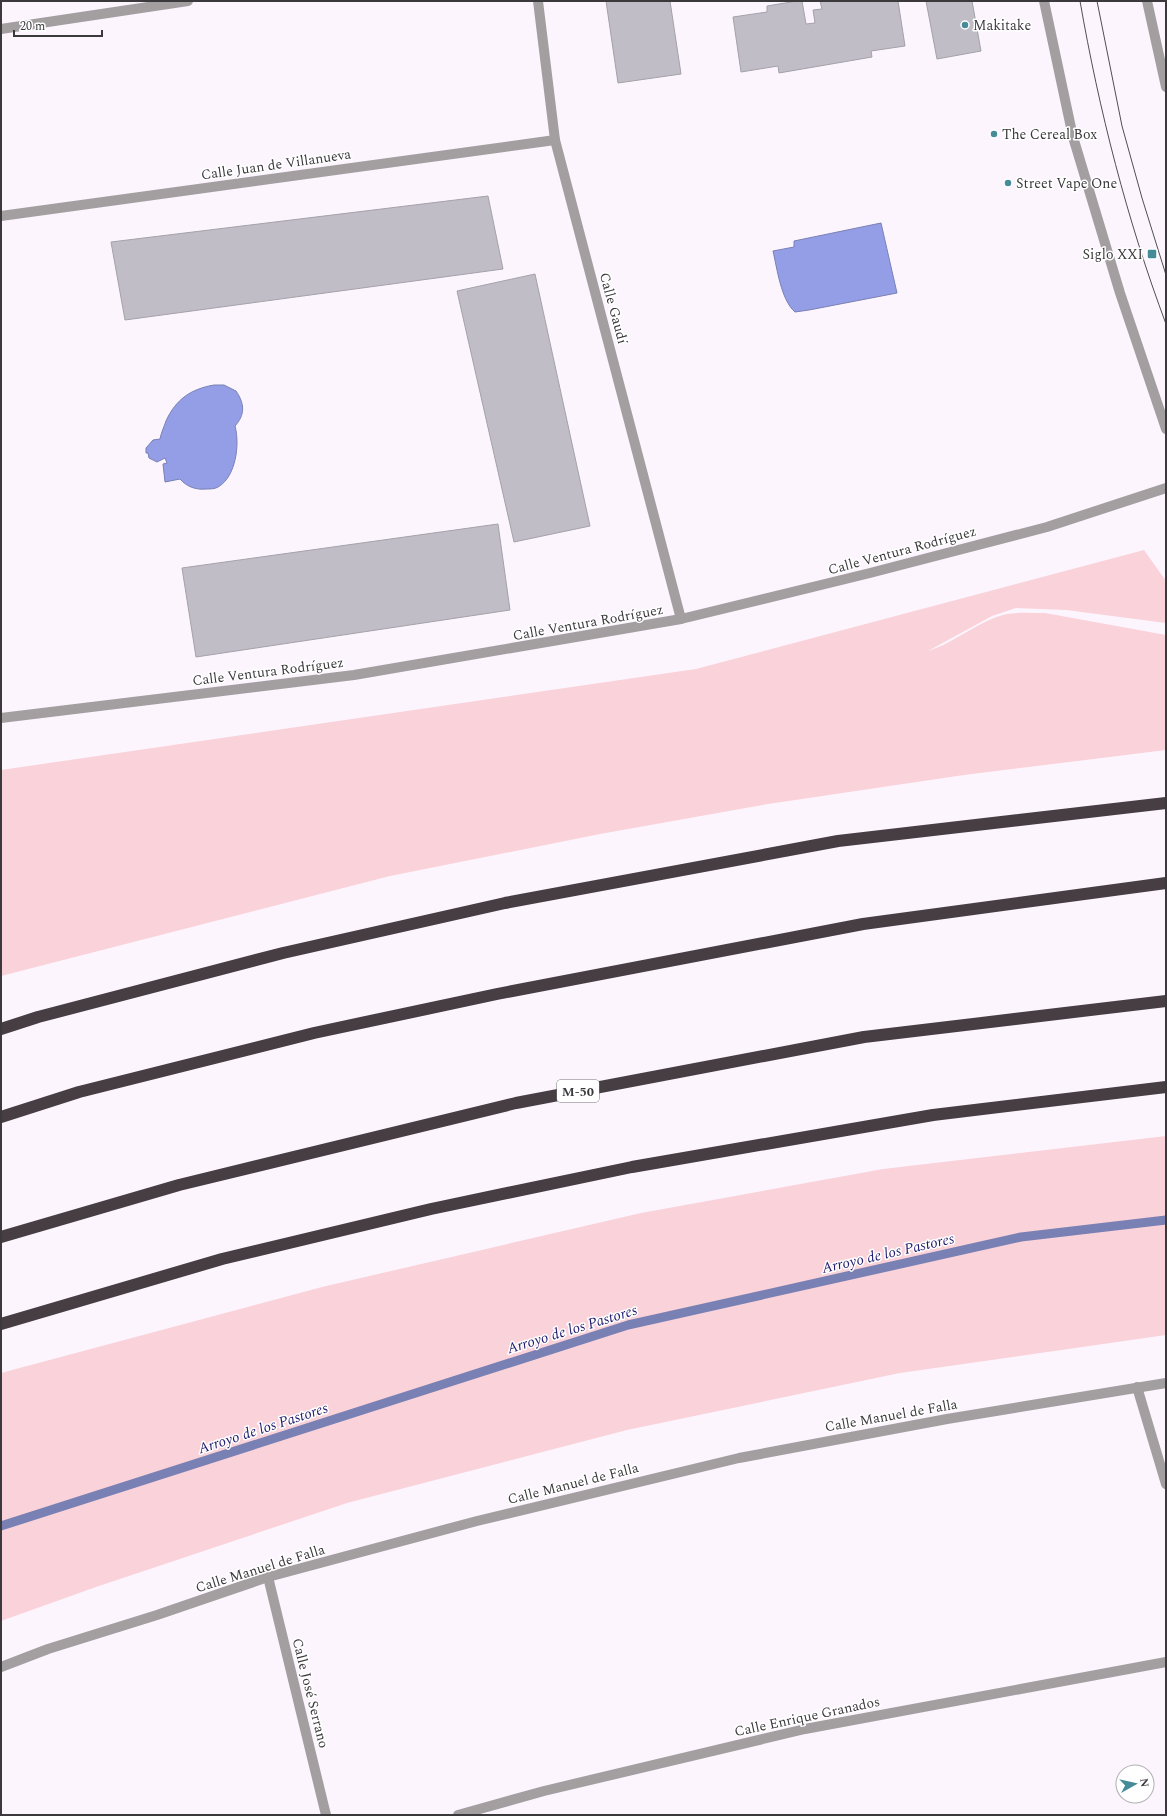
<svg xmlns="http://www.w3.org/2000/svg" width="1167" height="1816" font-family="Spectral,serif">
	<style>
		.green { fill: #fad2da }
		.water { fill: #949ee6; stroke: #7980b3 }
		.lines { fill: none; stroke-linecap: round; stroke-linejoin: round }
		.stream { stroke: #7980b3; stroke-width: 9 }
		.building { fill: #c0bdc6; stroke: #a4a1aa }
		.minor { stroke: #a39fa1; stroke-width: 10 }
		.highway { stroke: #463e42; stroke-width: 12 }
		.tram { stroke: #514e52; stroke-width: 1 }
		.poi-dot { fill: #468b98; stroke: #fff; stroke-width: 1.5 }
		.labels { text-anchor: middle; stroke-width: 3; stroke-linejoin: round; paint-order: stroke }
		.shield { fill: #fff; stroke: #767476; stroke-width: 1 }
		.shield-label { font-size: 13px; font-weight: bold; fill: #3b393c }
		.poi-label { font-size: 14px; fill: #3b393c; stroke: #fff; text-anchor: start }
		.street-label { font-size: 14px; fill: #3b393c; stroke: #fff }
		.water-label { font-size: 15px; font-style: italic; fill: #211c6e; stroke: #fff }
	</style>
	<rect width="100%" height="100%" fill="#fcf5fe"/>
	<g class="green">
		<path d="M1144,550L1166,581V623L1066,610L1016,608L992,616L928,651C955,643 979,620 1007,614C1020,612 1033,613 1045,613L1166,635V750L964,775L768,804L600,834L390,876L1,976V770L696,669Z"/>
		<polygon points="1166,1136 1166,1335 900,1373 627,1430 347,1503 96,1587 1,1621 1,1373 322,1287 641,1213 883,1169"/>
	</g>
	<g class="water">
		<path d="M881,223L897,293L809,310L795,312C781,300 777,268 773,251L794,247V241Z"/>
		<path d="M214,385H224L236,391C245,404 245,415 235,426C240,444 236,477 218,487C215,489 210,489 206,489C196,490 187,487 180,479L165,482L163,464L167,463L165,458L157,462L149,458L148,453H146V448L153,440L160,439C161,433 164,427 166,421C176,399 191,389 214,385Z"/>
	</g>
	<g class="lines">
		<polyline class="stream" points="1,1526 628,1325 1021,1237 1166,1220"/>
	</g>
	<g class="building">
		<polygon points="606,1 670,1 681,74 618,83"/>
		<polygon points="797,1 802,1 806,24 815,23 813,10 822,9 820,1 898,1 905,46 871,51 872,57 779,73 778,66 741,72 733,17 767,12 767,6"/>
		<polygon points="926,1 972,1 981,51 937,59"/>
		<polygon points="488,196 503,269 125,320 111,242"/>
		<polygon points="535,274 590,526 514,542 457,291"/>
		<polygon points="498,524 510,610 196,657 182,568"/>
	</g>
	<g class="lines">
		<g class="minor">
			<polyline points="538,1 555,140 681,619"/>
			<polyline points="1044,1 1073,137 1120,293 1166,429"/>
			<polyline points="1147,1 1166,87"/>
			<polyline points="1,29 188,1"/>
			<polyline points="1,216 555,140"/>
			<polyline points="1,718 354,675 681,619 870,573 1047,527 1166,488"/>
			<polyline points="1137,1387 1166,1484"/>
			<polyline points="268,1577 326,1815"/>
			<polyline points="1,1667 48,1649 157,1615 268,1577 477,1521 739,1458 947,1419 1166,1383"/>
			<polyline points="458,1815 544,1791 805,1729 1166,1662"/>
		</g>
		<g class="highway">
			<polyline points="1,1029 38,1017 283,953 505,903 838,841 1166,803"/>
			<polyline points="1,1117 79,1092 314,1033 497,994 863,924 1166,883"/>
			<polyline points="1,1237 179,1185 516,1103 864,1037 1166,1001"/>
			<polyline points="1,1324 222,1259 431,1209 632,1167 933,1115 1166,1087"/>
		</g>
		<g class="tram">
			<path d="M1080,1C1099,110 1127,220 1166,324"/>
			<polyline points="1097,1 1122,126 1142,198 1166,275"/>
		</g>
	</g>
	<g class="poi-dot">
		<circle cx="965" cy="25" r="4"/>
		<circle cx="994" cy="134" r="4"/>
		<circle cx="1008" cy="183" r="4"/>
		<rect x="1147" y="249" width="10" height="10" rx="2"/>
	</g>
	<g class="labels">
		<rect class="shield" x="557" y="1080" width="42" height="22" rx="3"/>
		<g class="shield-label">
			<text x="578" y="1096">M-50</text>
		</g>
		<g class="poi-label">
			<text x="973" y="30">Makitake</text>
			<text x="1002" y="139">The Cereal Box</text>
			<text x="1016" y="188">Street Vape One</text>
			<text x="1143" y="259" text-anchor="end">Siglo XXI</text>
		</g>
		<g class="street-label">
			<text transform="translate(276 164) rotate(-8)" y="5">Calle Juan de Villanueva</text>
			<text transform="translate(614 308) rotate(75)" y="5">Calle Gaudí</text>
			<text transform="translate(902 550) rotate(-15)" y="5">Calle Ventura Rodríguez</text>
			<text transform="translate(588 622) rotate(-10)" y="5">Calle Ventura Rodríguez</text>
			<text transform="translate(268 671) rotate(-7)" y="5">Calle Ventura Rodríguez</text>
			<text transform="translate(891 1415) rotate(-10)" y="5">Calle Manuel de Falla</text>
			<text transform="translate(573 1483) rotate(-14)" y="5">Calle Manuel de Falla</text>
			<text transform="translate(260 1568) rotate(-17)" y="5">Calle Manuel de Falla</text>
			<text transform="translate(311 1693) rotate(76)" y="5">Calle José Serrano</text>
			<text transform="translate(807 1716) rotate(-12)" y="5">Calle Enrique Granados</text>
		</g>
		<g class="water-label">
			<text transform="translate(888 1253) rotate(-13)" y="5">Arroyo de los Pastores</text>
			<text transform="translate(572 1329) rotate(-17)" y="5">Arroyo de los Pastores</text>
			<text transform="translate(263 1428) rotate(-18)" y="5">Arroyo de los Pastores</text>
		</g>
	</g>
	<rect width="1167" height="1816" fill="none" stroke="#3b393c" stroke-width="4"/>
	<g transform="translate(1135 1784) rotate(82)"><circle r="19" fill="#ffffff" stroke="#b1b0b1"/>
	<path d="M0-3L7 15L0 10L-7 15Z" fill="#468b98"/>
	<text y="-6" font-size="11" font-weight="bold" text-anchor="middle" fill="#3b393c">N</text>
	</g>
	<path d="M14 30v6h88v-6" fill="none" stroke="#3b393c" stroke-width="2"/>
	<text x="20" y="30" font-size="12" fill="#3b393c" stroke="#ffffff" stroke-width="3" paint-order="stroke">20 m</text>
</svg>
